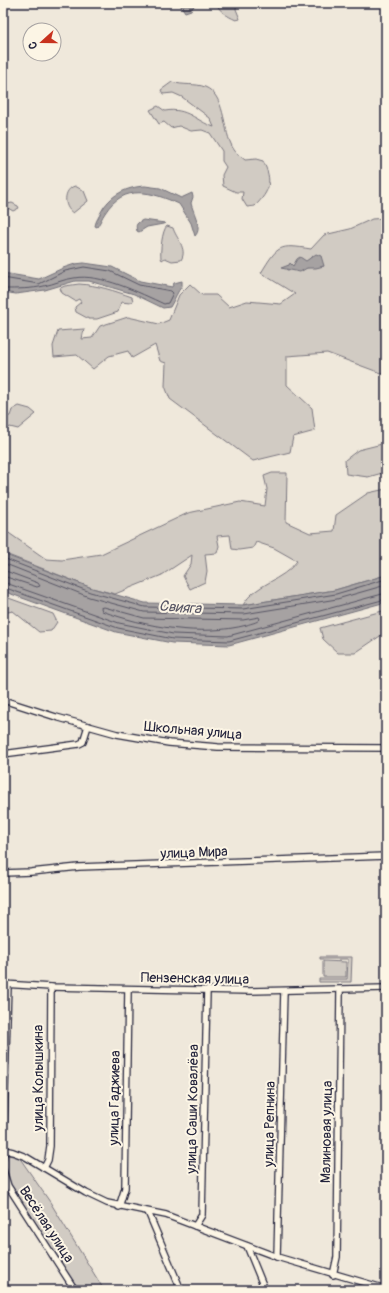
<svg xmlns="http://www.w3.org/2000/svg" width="389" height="1293" font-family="Pangolin,sans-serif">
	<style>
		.green { fill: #d1cbc3; stroke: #7a767f; fill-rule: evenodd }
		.water { fill: #a6a2a2; stroke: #716f79 }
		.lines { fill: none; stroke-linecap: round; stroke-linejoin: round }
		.shore { stroke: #575564; stroke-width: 1 }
		.minor-casing { stroke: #22223b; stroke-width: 8 }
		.minor { stroke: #fcf5e5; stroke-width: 5.5 }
		.labels { text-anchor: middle; stroke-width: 4; stroke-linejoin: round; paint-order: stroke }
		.street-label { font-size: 14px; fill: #22223b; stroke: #fcf5e5 }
		.water-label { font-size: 15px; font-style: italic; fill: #575564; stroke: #fcf5e5 }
	</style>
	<rect width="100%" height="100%" fill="#efe8db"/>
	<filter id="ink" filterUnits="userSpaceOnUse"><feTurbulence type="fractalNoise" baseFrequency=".025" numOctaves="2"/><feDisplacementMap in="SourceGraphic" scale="8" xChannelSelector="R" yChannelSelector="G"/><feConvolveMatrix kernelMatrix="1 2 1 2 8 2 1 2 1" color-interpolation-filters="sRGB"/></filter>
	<g filter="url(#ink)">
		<g class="green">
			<path d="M216,3H237L236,9L240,19L236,20C227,16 220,12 216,3Z"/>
			<path d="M172,82C183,86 196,83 205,87C225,95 223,128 231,144C234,152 239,155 245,160L256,159L263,161C273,181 270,191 255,206L247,207L242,199L243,192H236L223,186L222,175L226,167L222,161V151L210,133L202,130L191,131L179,126L171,128L164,122L159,124L150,110L158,106L165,111C187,107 196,121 214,127L210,118L182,97L173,93L163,94L161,90Z"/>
			<path d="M75,186L84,191L88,201L73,213C63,207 63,189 75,186Z"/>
			<polygon points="12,203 18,206 19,208 13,211 3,205"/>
			<path d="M386,218V375L327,353L287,356V385L312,408L315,431L293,437L290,452L253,461L170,399L165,386L166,363L160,361L155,345L132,358L128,351L109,356L93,369L77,355L54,357L53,346L58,331L84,329L82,339L92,338L100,326L128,317L159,324L169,320L179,295L190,284L202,295H216L229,307L247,301L281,304L295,294L261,273C278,245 279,244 311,249L324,235L350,229L372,219ZM312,256L324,266L287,270L285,268L291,264L293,266L300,258L306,262Z"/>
			<path d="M167,226L173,228C176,238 188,249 181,260L172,261L165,258L162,260L161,258C160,252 162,230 167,226Z"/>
			<path d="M79,284C97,285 115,291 132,297L133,301L130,303L121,302L118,312L97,319H89L76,312L75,307L81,302L79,299L75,301L62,293L60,288L65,286Z"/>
			<polygon points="19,406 30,409 36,414 18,429 10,427 6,430 3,429 3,417 10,416 12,410"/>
			<polygon points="386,443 386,472 368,477 346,474 345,460 358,450"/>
			<path d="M272,473H287L286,522L310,533L334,531L336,515L368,493L386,489V555L381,559H386V575L335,590L243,605C254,584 283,581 297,561L274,548L256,542L253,548L239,550L232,549L230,535L217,536L219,546L217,553L205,554L207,571L205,582L190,589L183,576L191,564L192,555L162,575L115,594L92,588L3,553V529L46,559L62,560L101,554L188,513L240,502L265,506L267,489L264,476Z"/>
			<polygon points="3,596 53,614 57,622 51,631 39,632 13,611 3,613"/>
			<polygon points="386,610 386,632 355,653 338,653 323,639 320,628"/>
			<polygon points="320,957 352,957 351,982 319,982 319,979 347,979 348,959 320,959"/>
			<polygon points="323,961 346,962 346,977 323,977"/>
			<polygon points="3,1154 19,1157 50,1202 104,1290 77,1290 3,1172"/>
		</g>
		<g class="water">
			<polygon points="179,3 196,3 191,10 185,12"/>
			<path d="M145,186L160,188L181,198L192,193L193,197L191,203C193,213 203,228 195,236L191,223L179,204C152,192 124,183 105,213C102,217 100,223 97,227L95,226C96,220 99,217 101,212C110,195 126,187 145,186Z"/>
			<path d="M143,220L165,223L163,224L147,227L139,232L137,231C135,224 137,223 143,220Z"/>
			<polygon points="316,254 321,256 324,266 316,268 307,268 300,272 281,268 289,265 290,263 293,266 297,259 300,257 306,261"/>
			<path d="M84,263L112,267L140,281L172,287L174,283L182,281V286C177,292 175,299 170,307L163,308L134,294L89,281H75L45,290L16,294L3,292V273L39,279L63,268L75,264Z"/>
			<polygon points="3,554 92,588 145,603 243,605 335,590 386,575 386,602 229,645 172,643 116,632 3,591"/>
		</g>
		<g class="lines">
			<g class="shore">
				<path d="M3,278L39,284L65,271L84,267L110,271L139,285L171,291L173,293L168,303L164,304C140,293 100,273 74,278C64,279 54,284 44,286C32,289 17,289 3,289"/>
				<polyline points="3,558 90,592 145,607 243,609 336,594 386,579"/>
				<polyline points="3,563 89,597 144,612 244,614 337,599 386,585"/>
				<polyline points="3,570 38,583 40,586 37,587 3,576"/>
				<polyline points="3,582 119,623 173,634 228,636 386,593"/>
				<polyline points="3,587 118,628 173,639 229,641 386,599"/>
				<path d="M104,607L144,618L243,620L259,617L260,619C257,623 251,623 247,625C201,637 146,627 102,611L101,608Z"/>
			</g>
			<defs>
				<g id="minor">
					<polyline points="3,700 56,717 117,734 169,743 218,747 386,748"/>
					<polyline points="3,754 79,744 83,742 88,726"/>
					<polyline points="3,873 31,872 79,867 386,856"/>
					<polyline points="3,984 51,987 250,991 386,988"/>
					<polyline points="4,1150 13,1152 26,1157 86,1193 107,1203 166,1215 277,1257 386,1289"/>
					<polyline points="3,1158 8,984"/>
					<polyline points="44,1168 48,1160 50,1146 51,987"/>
					<polyline points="3,1170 8,1186 75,1290"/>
					<polyline points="119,1207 125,1188 128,989"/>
					<polyline points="148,1212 181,1290"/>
					<polyline points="195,1226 202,1215 207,990"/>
					<polyline points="247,1246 265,1290"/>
					<polyline points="277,1257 284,991"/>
					<polyline points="333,1275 337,1257 340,990"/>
				</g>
			</defs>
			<use href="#minor" class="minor-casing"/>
			<use href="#minor" class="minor"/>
		</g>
	</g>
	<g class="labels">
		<g class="street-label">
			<text transform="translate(193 730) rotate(5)" y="5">Школьная улица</text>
			<text transform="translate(194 852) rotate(-2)" y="5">улица Мира</text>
			<text transform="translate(195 978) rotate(1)" y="5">Пензенская улица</text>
			<text transform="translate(38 1078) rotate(-90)" y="5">улица Колышкина</text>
			<text transform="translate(114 1098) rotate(-89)" y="5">улица Гаджиева</text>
			<text transform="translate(192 1109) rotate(-89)" y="5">улица Саши Ковалёва</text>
			<text transform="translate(269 1124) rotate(-89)" y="5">улица Репнина</text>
			<text transform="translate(326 1132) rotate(-89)" y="5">Малиновая улица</text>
			<text transform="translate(47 1224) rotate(57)" y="5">Весёлая улица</text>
		</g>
		<g class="water-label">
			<text transform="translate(180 607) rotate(4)" y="5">Свияга</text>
		</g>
	</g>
	<rect width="389" height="1293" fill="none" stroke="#fcf5e5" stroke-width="16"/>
	<rect x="8" y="8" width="373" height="1277" fill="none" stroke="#22223b" stroke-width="1.5" filter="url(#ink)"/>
	<g transform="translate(42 42) rotate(249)"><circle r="19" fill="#fcf5e5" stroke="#a5a1a1"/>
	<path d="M0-3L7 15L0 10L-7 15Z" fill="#c8321e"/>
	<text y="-6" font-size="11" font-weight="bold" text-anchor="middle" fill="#22223b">С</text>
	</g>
</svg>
